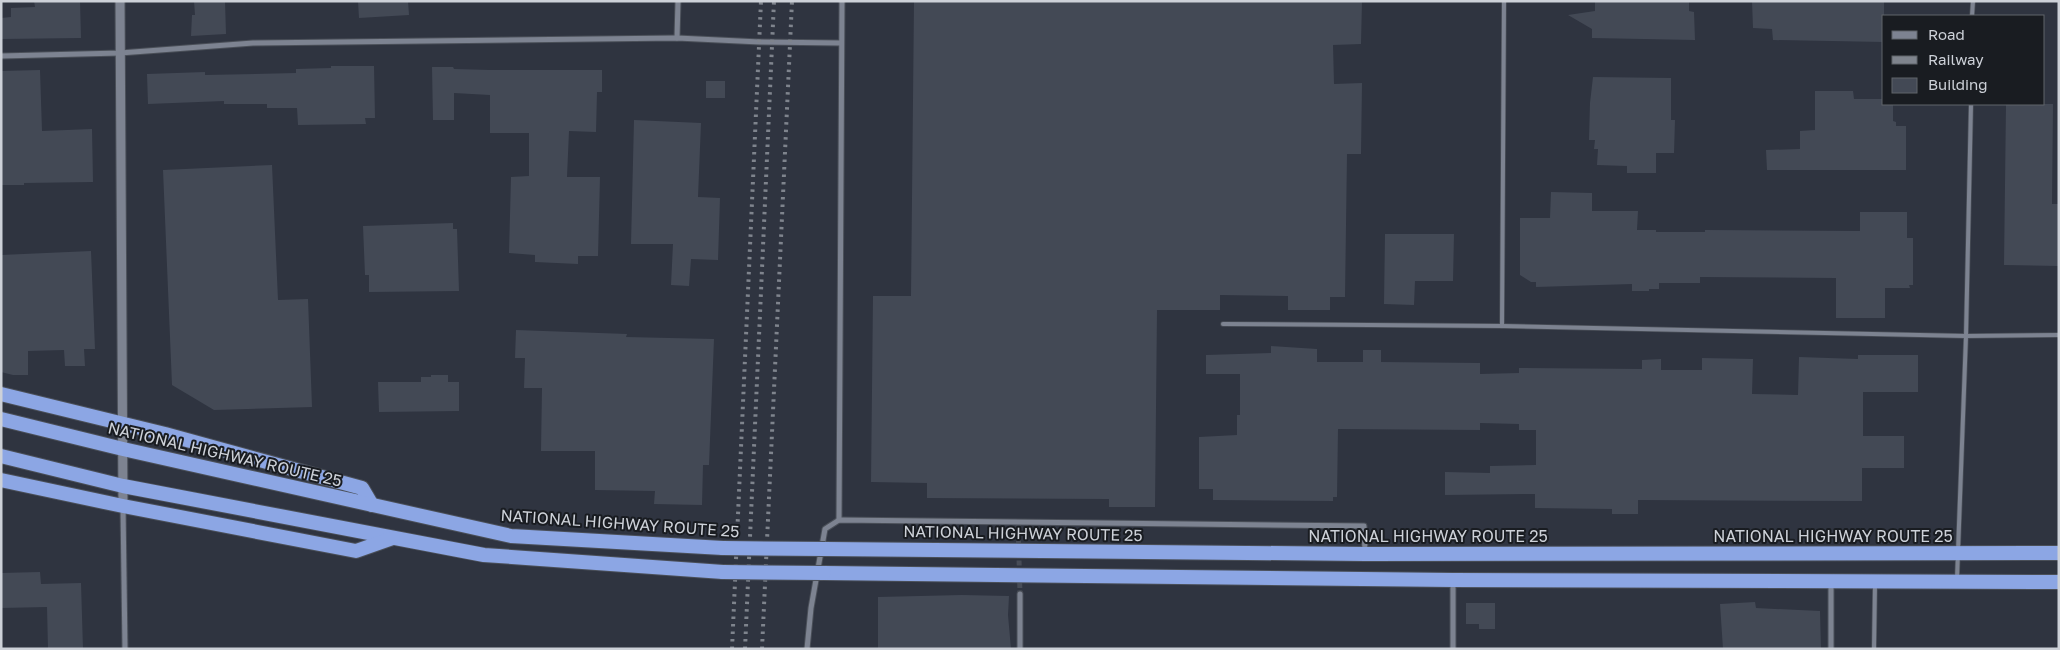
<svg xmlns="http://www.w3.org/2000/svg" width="2060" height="650" font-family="'Golos Text',sans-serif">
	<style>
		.building { fill: #434955 }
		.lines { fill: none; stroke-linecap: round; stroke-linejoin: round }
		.minor-tunnel { stroke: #474c57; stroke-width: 5; stroke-dasharray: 5 2.5; stroke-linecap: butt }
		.service-casing { stroke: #4a4f58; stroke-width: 5.5 }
		.minor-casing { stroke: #4a4f58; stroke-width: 7 }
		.tertiary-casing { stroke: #4a4f58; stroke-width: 11 }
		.trunk-casing { stroke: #4a4f58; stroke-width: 16 }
		.service { stroke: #7d8391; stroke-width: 4 }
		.minor { stroke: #7d8391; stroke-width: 5 }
		.tertiary { stroke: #7d8391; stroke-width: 9 }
		.trunk { stroke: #8ca6e4; stroke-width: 14 }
		.rail { stroke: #7f848d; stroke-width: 4; stroke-dasharray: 2.5 5; stroke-linecap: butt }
		.trunk-bridge-casing { stroke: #4a4f58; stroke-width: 16; stroke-linecap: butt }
		.trunk-bridge { stroke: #8ca6e4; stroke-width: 14 }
		.labels { text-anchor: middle; stroke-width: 4; stroke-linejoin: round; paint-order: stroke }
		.street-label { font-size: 16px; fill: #cdd1d8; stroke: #191c21 }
	</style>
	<rect width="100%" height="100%" fill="#2f3440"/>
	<g class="building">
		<polygon points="34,1 80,1 81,38 1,39 1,18 11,17 11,8 35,7"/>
		<polygon points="194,1 225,1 226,34 191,36 192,15 195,15"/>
		<polygon points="358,1 408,1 409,15 359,18"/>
		<polygon points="914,1 1362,1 1361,44 1333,45 1334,84 1362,83 1361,154 1347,154 1345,297 1330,297 1330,310 1288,310 1288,296 1220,295 1220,310 1157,310 1155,507 1109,507 1109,499 927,498 927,483 871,482 873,296 911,296"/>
		<polygon points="1595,1 1689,1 1689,11 1694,12 1695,40 1592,38 1592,29 1568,15 1595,11"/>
		<polygon points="1752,1 1884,1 1884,42 1773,40 1772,29 1753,28"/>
		<polygon points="331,66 374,66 375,118 365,118 366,124 298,125 297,108 267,108 267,104 224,104 224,101 148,104 147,74 205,72 205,75 296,73 296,69 331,68"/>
		<polygon points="432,67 453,67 454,69 490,70 602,70 602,92 597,92 596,132 569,131 567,177 600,177 598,256 578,256 578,264 535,262 535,255 509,253 511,177 529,176 529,133 490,133 490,95 454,93 454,120 433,120"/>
		<polygon points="40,70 42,131 92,129 93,182 24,183 24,185 1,185 1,71"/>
		<polygon points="1593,77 1671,78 1671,120 1675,120 1674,153 1656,153 1656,173 1627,173 1627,166 1597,165 1598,149 1594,149 1595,140 1589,140 1590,103"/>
		<rect x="706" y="81" width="19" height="17"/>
		<polygon points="1815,91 1853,91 1854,99 1884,99 1884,104 1893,104 1893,121 1896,122 1896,126 1906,126 1906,170 1767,170 1766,150 1800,149 1800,131 1815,130"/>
		<polygon points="2006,104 2053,104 2052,204 2059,204 2059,266 2004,265"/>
		<polygon points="634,120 701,123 698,197 720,198 718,260 691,259 689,286 671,285 673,244 631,244"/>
		<polygon points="272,165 278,300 308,299 312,407 214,410 172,385 163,170"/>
		<polygon points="1551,192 1592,193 1592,211 1638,211 1637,230 1656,230 1656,232 1705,232 1705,230 1860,231 1860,212 1907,212 1907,238 1913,238 1913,285 1909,285 1910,288 1885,288 1885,318 1836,318 1836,278 1700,277 1700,283 1659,283 1659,289 1649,289 1649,291 1632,291 1632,284 1536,287 1536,282 1531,282 1520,275 1520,218 1550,218"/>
		<polygon points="453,223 453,229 457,229 459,291 369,292 369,275 365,275 363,226"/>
		<polygon points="1385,234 1454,234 1453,281 1415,281 1414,305 1384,304"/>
		<polygon points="91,251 95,349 84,349 85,366 65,366 64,350 28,351 28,375 13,375 1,372 1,255"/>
		<polygon points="516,330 627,334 626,337 714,339 709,465 703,465 702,505 654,504 655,491 595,490 595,451 541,451 542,388 524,388 525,358 515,358"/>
		<polygon points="1271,346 1317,349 1317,362 1363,362 1363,350 1381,350 1381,362 1480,363 1480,374 1519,373 1519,368 1642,369 1642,360 1661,359 1661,370 1702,370 1702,358 1753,359 1752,394 1798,395 1799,357 1858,359 1858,355 1918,355 1918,392 1863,392 1863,436 1904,436 1904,468 1862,468 1862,501 1638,500 1638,514 1612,514 1612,509 1535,508 1535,494 1445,495 1445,472 1490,473 1490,466 1536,465 1536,430 1519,430 1519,424 1480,423 1480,430 1338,429 1337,497 1333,497 1333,501 1213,500 1213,489 1199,489 1199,437 1237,435 1237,415 1240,415 1240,374 1206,374 1206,355 1271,353"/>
		<polygon points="431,375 448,375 448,382 459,382 459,411 379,412 378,382 421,382 421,377 431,377"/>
		<polygon points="40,572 41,584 81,583 83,649 48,649 47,607 1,608 1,573"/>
		<polygon points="962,595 1009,596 1008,615 1011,649 878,649 878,597"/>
		<polygon points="1755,602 1756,608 1820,611 1821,649 1723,649 1720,604"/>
		<polygon points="1466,603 1495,603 1495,629 1479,629 1479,624 1466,624"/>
	</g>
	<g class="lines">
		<polyline class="minor-tunnel" points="1018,523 1020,594"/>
		<defs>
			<g id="service">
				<polyline points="1972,16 1973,1"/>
				<polyline points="1223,324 1502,326 1966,336 2059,335"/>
				<polyline points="1502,326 1504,1"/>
				<polyline points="1957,579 1966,336 1971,104"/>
				<polyline points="1874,649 1875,584"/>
			</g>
			<g id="minor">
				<polyline points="677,38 678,1"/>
				<polyline points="1,56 120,53 253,43 677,38 760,42 841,43"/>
				<polyline points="123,507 125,649"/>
				<polyline points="839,520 842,1"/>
				<polyline points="1831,582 1831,649"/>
				<polyline points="807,649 811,608 825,529 839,520 1364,526 1365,552"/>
				<polyline points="1020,649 1020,594"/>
				<polyline points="1453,649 1453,582"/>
			</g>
			<polyline id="tertiary" points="120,1 123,506"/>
			<g id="trunk">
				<polyline points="1,394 165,434 362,488 372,505"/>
				<polyline points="1,419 123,449 511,536 723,548"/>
				<polyline points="1,456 123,486 484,555 723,572"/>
				<polyline points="1,480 123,506 356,551 393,538"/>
				<polyline points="825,549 1365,554 2059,553"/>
				<polyline points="824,573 1453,580 2059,582"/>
			</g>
		</defs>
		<use href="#service" class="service-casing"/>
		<use href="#minor" class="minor-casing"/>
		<use href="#tertiary" class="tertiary-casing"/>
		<use href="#trunk" class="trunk-casing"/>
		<use href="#service" class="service"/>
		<use href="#minor" class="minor"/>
		<use href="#tertiary" class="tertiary"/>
		<use href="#trunk" class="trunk"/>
		<g class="rail">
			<polyline points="732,649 761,1"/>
			<polyline points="745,649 774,1"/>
			<polyline points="762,649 792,1"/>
		</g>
		<defs>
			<g id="trunk-bridge">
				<polyline points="723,548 825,549"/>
				<polyline points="723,572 824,573"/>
			</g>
		</defs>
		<use href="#trunk-bridge" class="trunk-bridge-casing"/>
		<use href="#trunk-bridge" class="trunk-bridge"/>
	</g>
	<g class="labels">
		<g class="street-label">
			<text transform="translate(225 454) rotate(13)" y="6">NATIONAL HIGHWAY ROUTE 25</text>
			<text transform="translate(620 523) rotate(4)" y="6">NATIONAL HIGHWAY ROUTE 25</text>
			<text transform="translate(1023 533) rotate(1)" y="6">NATIONAL HIGHWAY ROUTE 25</text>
			<text x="1428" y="542">NATIONAL HIGHWAY ROUTE 25</text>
			<text x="1833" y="542">NATIONAL HIGHWAY ROUTE 25</text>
		</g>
	</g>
	<rect width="2060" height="650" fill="none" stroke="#cdd1d8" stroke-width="5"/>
	<rect x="1882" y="15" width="162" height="90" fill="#191c21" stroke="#61646a"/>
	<rect x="1892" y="31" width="25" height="8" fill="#7d8391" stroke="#61646a"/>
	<text x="1928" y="40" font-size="15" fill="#cdd1d8">Road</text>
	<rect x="1892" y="56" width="25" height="8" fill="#7f848d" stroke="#61646a"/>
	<text x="1928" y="65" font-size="15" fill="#cdd1d8">Railway</text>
	<rect x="1892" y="78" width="25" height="15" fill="#434955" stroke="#61646a"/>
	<text x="1928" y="90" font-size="15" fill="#cdd1d8">Building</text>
</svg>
